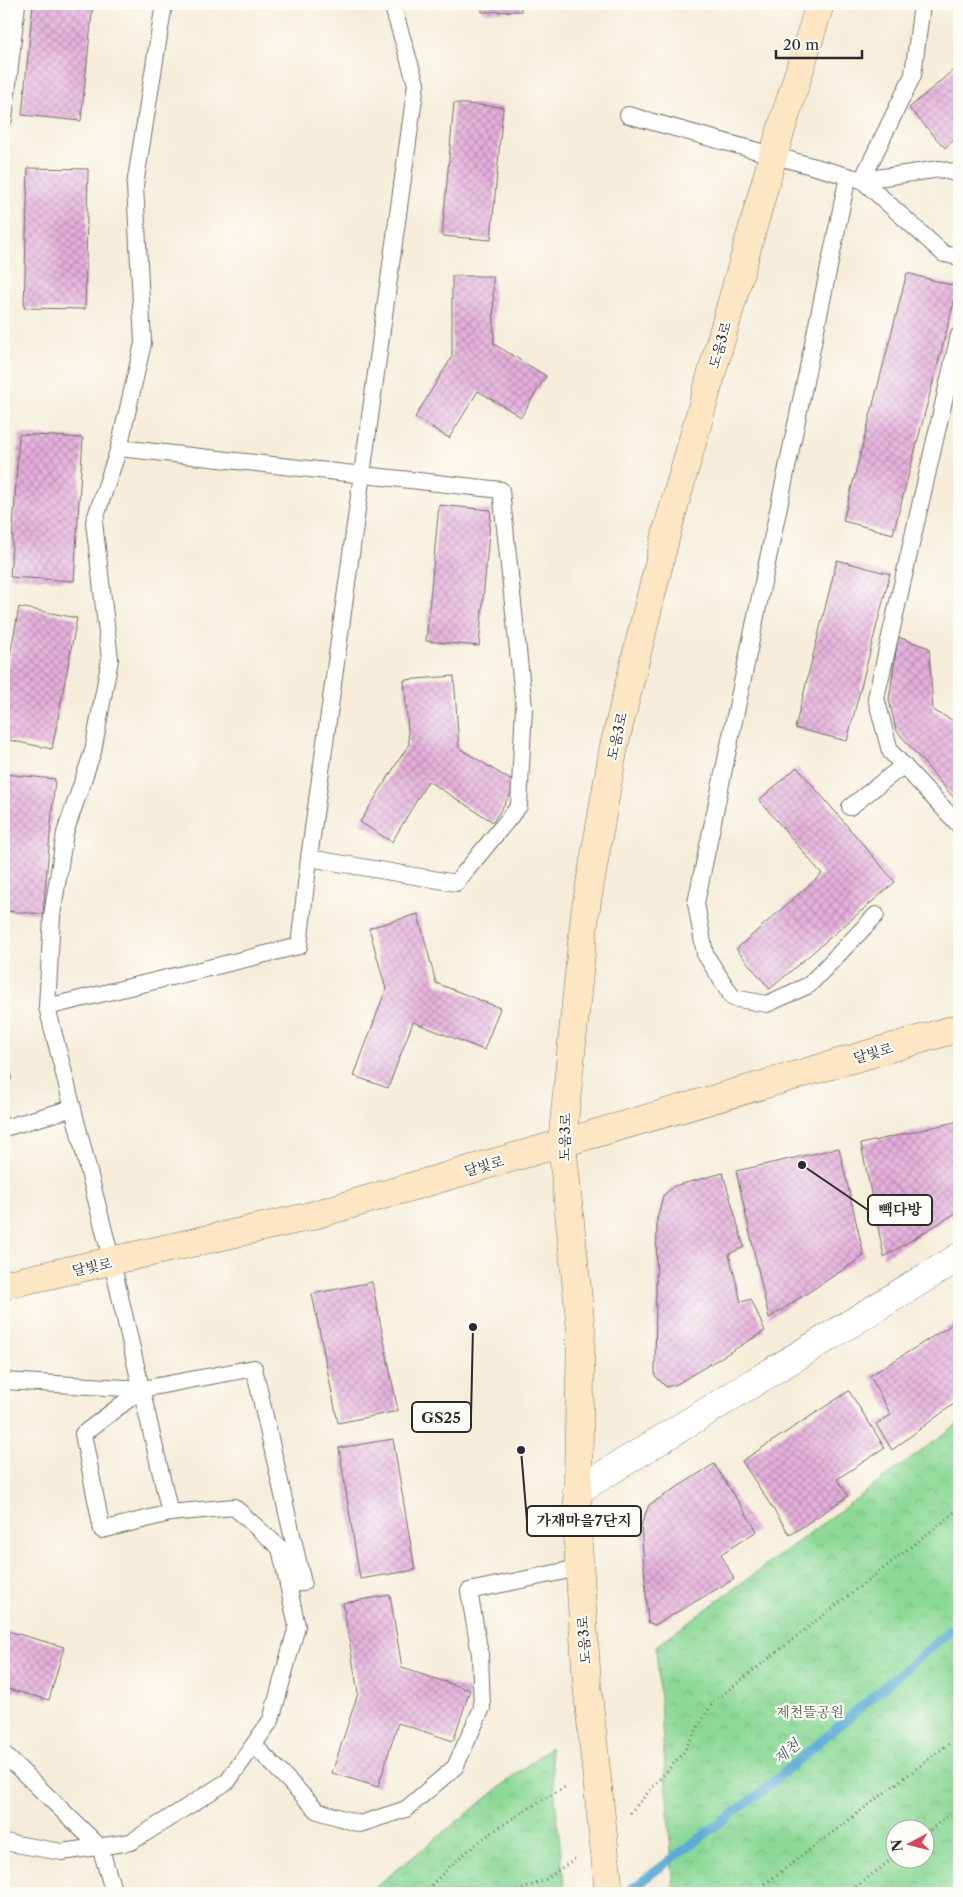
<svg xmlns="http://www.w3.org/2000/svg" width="963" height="1897" font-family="'Libre Caslon Text','Noto Serif KR',serif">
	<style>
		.park { fill: url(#park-crowns); stroke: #5c8261; fill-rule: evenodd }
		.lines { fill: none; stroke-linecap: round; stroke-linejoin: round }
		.stream { stroke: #5caad6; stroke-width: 9 }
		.building { fill: url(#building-cross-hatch) }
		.lane-casing { stroke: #726f68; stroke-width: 18 }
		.street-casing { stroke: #726f68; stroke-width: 29 }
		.secondary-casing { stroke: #726f68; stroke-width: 29 }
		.path { stroke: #726f68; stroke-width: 3; stroke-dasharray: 1 4; stroke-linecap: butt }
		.lane { stroke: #fff; stroke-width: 16 }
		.street { stroke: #fff; stroke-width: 28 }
		.secondary { stroke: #fce6c4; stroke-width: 28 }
		.secondary-bridge-casing { stroke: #726f68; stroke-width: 29; stroke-linecap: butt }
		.secondary-bridge { stroke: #fce6c4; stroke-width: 28 }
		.labels { text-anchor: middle; stroke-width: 4.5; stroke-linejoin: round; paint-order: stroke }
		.street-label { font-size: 14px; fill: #2b2b2b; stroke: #fdfcf7 }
		.park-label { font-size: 14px; fill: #485f4b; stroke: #fdfcf7 }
		.water-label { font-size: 15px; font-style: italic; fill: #3f5e6f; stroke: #fdfcf7 }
		.leader { fill: none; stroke: #2b2b2b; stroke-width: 2 }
		.callout-dot { fill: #2b2b2b; stroke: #fdfcf7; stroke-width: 2 }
		.callout { fill: #fdfcf7; stroke: #2b2b2b; stroke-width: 2 }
		.callout-label { font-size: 15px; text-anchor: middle; font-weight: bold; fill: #2b2b2b }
	</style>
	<defs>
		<pattern id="park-crowns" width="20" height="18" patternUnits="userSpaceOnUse" patternTransform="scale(1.25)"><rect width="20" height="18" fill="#8cd997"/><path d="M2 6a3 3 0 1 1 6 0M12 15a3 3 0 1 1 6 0" fill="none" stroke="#79ba82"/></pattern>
		<pattern id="building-cross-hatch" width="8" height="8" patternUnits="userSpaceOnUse" patternTransform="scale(1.25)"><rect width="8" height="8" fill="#e5afdc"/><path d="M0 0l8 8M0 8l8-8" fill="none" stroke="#ba8fb3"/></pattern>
	</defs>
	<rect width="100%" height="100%" fill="#fdfcf7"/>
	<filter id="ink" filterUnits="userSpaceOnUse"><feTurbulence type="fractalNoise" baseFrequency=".02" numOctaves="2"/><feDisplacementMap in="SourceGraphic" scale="10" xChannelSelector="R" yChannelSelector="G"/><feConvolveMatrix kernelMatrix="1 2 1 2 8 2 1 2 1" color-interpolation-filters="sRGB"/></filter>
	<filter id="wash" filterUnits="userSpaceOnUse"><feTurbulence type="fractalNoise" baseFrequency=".0096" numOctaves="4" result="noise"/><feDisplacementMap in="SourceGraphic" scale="20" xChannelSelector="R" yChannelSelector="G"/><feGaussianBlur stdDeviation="1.12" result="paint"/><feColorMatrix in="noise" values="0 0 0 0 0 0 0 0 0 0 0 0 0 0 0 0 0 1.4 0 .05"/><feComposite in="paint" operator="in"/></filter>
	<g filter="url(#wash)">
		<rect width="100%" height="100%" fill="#f5edd9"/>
		<g class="park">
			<path d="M959,1423V1893H674L656,1646ZM896,1830H926V1860H896Z"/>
			<polygon points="550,1747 565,1893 368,1893"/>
		</g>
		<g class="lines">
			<polyline class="stream" points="626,1893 760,1793 959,1623"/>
		</g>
		<g id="blocks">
			<g class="building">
				<polygon points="33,4 93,4 81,121 22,115"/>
				<polygon points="482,4 521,4 521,11 482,12"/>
				<polygon points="959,65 959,135 945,148 909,108"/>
				<polygon points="454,103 503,107 491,240 442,236"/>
				<polygon points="28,168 88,169 85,309 24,308"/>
				<polygon points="907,273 958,287 893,534 843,521"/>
				<polygon points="452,276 493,276 494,344 546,376 521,417 478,391 449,438 415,417 452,357"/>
				<polygon points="19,434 83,438 74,581 10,577"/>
				<polygon points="439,505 491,510 479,646 426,641"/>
				<polygon points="837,560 890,574 847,741 795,728"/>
				<polygon points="19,607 77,618 52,749 4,739 4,688"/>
				<polygon points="898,637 929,648 933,710 959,724 959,804 896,730 889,700"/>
				<polygon points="454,676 459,748 517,784 493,822 428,781 392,842 360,822 409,744 404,680"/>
				<polygon points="797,767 895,882 770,989 736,949 822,874 759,800"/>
				<polygon points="4,774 55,779 43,914 4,911"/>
				<polygon points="418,914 436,983 500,1008 484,1050 413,1022 388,1088 354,1076 386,989 369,928"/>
				<polygon points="4,1073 12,1076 4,1097"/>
				<polygon points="959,1121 959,1211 884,1257 861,1144"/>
				<polygon points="839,1148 864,1256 769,1318 736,1171"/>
				<polygon points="723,1173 744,1247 729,1254 741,1302 751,1299 765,1331 677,1384 666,1387 655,1376 655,1372 657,1219 663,1196 674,1186"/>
				<polygon points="372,1282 398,1411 338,1423 312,1294"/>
				<polygon points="959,1320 959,1400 892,1450 876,1424 891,1415 870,1376"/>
				<polygon points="849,1391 885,1448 837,1479 848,1496 790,1535 742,1461"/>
				<polygon points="393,1439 415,1570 360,1579 339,1448"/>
				<polygon points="714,1464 757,1531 721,1554 734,1579 655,1625 648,1622 641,1525 649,1505"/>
				<polygon points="390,1595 402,1668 470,1690 453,1741 398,1723 378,1787 332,1773 358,1693 343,1603"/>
				<polygon points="4,1630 64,1647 49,1700 4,1688"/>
			</g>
		</g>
	</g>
	<g filter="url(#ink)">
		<use href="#blocks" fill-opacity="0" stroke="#726f68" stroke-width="1"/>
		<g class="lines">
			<defs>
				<g id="lane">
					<polyline points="628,115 862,180 940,169 959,174"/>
					<polyline points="4,119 17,4"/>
					<polyline points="848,176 696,903 705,954 733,998 767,1004 809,985 876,915"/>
					<polyline points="862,180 913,75 922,4"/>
					<polyline points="862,180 944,254 959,257"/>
					<polyline points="959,335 876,698 890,751 959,825"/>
					<polyline points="119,448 501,490 524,707 519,806 456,883 309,858"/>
					<polyline points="850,807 904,765"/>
					<polyline points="47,1007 299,946 309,858 416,84 392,4"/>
					<polyline points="4,1128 73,1108"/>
					<polyline points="4,1381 142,1389 254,1368 303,1583 288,1584"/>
					<polyline points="142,1389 83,1434 102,1530 170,1513 112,1262 47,1007 52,916 65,833 93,751 110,659 94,522 119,448 143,343 135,185 164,4"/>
					<polyline points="254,1745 318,1811 360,1824 406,1809 455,1767 482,1708 480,1654 469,1591 579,1568"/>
					<polyline points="4,1754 100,1847 114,1893"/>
					<polyline points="4,1842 62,1852 131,1842 228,1781 271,1720 297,1626 280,1548 234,1507 170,1513"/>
				</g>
				<polyline id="street" points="577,1491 959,1257"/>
				<g id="secondary">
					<polyline points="4,1285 307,1217 959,1028"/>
					<polyline points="598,1788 587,1684 577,1529 581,1330 562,1143 585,913 614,746 667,531 773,156 820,4"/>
				</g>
			</defs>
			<use href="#lane" class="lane-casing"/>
			<use href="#street" class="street-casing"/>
			<use href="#secondary" class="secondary-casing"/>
			<g class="path">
				<polyline points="630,1813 683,1753 713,1702 959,1509"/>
				<polyline points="926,1833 959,1807"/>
				<path d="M425,1893C462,1848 514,1816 565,1787"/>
				<polyline points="513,1893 545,1880 577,1857"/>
				<polyline points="753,1893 959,1736"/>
				<polyline points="848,1893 896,1856"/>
			</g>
			<use href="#lane" class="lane"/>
			<use href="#street" class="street"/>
			<use href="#secondary" class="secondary"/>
			<defs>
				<polyline id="secondary-bridge" points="598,1788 609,1893"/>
			</defs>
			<use href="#secondary-bridge" class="secondary-bridge-casing"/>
			<use href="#secondary-bridge" class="secondary-bridge"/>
		</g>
	</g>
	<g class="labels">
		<g class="street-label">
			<text transform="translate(720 345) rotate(-74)" y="5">도움3로</text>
			<text transform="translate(617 736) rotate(-77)" y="5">도움3로</text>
			<text transform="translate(873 1053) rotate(-16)" y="5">달빛로</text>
			<text transform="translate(565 1137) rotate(-89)" y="5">도움3로</text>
			<text transform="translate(484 1166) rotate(-16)" y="5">달빛로</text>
			<text transform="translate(92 1267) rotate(-12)" y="5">달빛로</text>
			<text transform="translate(584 1640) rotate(-94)" y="5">도움3로</text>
		</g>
		<g class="park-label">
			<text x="810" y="1717">제천뜰공원</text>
		</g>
		<g class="water-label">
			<text transform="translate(787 1752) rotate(-41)" y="5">제천</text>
		</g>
	</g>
	<path class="leader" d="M802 1165L868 1210M473 1327L471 1417M521 1450L527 1521"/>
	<g class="callout-dot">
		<circle cx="802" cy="1165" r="5"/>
		<circle cx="473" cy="1327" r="5"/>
		<circle cx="521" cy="1450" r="5"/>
	</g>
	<g class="callout">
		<rect x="868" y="1195" width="64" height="30" rx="5"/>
		<rect x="412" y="1402" width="59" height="30" rx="5"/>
		<rect x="527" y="1506" width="114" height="30" rx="5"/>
	</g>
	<g class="callout-label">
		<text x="900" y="1215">빽다방</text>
		<text x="441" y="1423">GS25</text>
		<text x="584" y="1526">가재마을7단지</text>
	</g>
	<rect width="963" height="1897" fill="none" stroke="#fdfcf7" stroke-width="20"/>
	<g transform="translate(910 1844) rotate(263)"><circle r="24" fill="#fdfcf7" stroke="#a9a8a5"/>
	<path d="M0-4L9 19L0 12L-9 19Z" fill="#d1495b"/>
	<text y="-8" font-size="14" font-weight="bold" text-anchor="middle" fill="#2b2b2b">N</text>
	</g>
	<path d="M776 50v8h86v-8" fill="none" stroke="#2b2b2b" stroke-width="2.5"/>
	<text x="783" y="50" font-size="15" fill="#2b2b2b" stroke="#fdfcf7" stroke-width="4" paint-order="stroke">20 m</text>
</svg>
